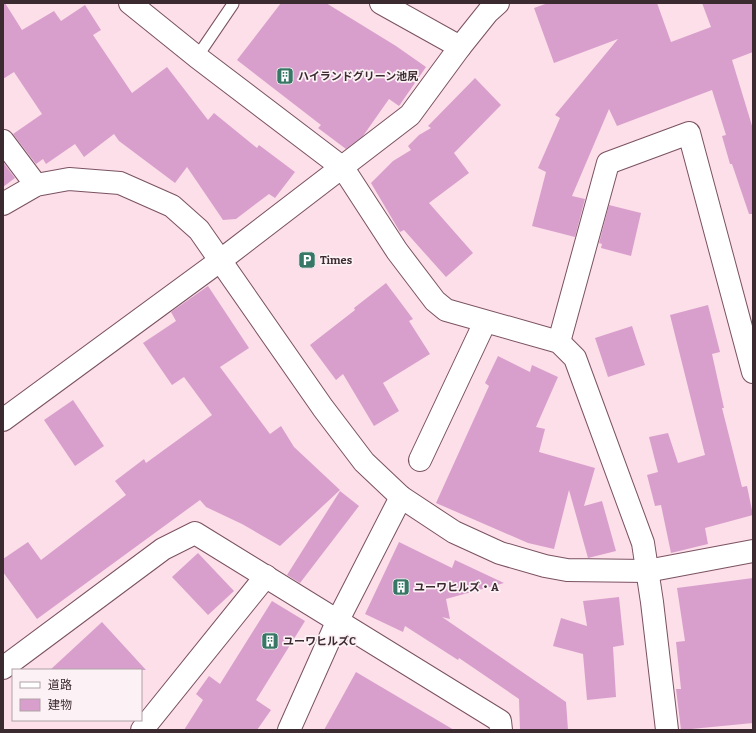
<svg xmlns="http://www.w3.org/2000/svg" width="756" height="733" font-family="Bitter,'Noto Sans JP',serif">
	<style>
		.building { fill: #d99fcc }
		.lines { fill: none; stroke-linecap: round; stroke-linejoin: round }
		.lane-casing { stroke: #7a5262; stroke-width: 13 }
		.street-casing { stroke: #7a5262; stroke-width: 24 }
		.secondary-casing { stroke: #7a5262; stroke-width: 24 }
		.lane { stroke: #fff; stroke-width: 11 }
		.street { stroke: #fff; stroke-width: 22 }
		.secondary { stroke: #fff; stroke-width: 22 }
		.labels { text-anchor: middle; stroke-width: 3.5; stroke-linejoin: round; paint-order: stroke }
		.poi-label { font-size: 11px; font-weight: bold; fill: #3c2a31; stroke: #fcf2f5; text-anchor: start }
	</style>
	<rect width="100%" height="100%" fill="#fcdfe9"/>
	<g class="building">
		<polygon points="3,3 5,3 22,30 54,11 61,21 85,5 101,30 93,35 132,93 167,67 208,120 214,113 257,148 259,145 295,172 275,198 269,194 236,219 223,220 187,167 175,183 119,141 114,134 84,157 75,144 46,164 43,159 36,164 13,134 42,114 14,72 3,79"/>
		<polygon points="281,3 326,3 396,46 426,67 399,106 389,99 363,136 346,149 318,128 321,125 237,60"/>
		<polygon points="548,3 657,3 671,42 711,27 702,3 753,3 753,52 732,60 753,129 753,214 749,214 732,164 730,164 722,136 726,135 712,90 617,126 609,109 572,196 585,199 575,237 532,226 546,172 538,168 560,118 555,115 618,39 554,63 534,8"/>
		<polygon points="475,78 501,105 454,153 469,173 429,203 473,253 446,277 404,230 400,232 371,183 393,161 411,150 408,146 419,135 431,128 428,126"/>
		<polygon points="3,162 15,178 3,187"/>
		<polygon points="609,205 641,213 631,256 601,248 602,244 599,243"/>
		<polygon points="386,283 413,319 409,321 430,354 383,383 399,411 374,426 343,374 336,380 310,345 355,310 354,308"/>
		<polygon points="208,286 249,348 220,367 270,434 281,426 294,447 340,490 280,546 242,524 206,507 200,500 37,619 3,572 3,559 28,542 41,560 126,495 115,481 144,459 146,463 212,415 184,377 172,385 143,343 176,321 171,312"/>
		<polygon points="708,305 720,352 712,354 724,408 722,408 742,487 747,486 753,515 705,528 708,544 671,553 661,505 655,506 647,475 658,472 649,437 668,433 678,463 705,455 670,315"/>
		<polygon points="632,326 645,365 608,377 595,338"/>
		<polygon points="498,356 530,372 532,365 558,377 536,427 545,429 539,452 595,468 584,506 602,501 616,551 588,558 569,490 554,549 528,543 436,503 489,386 485,383"/>
		<polygon points="73,400 104,446 75,466 44,420"/>
		<polygon points="340,491 359,506 300,583 287,575"/>
		<polygon points="399,542 452,568 455,560 504,583 446,599 450,619 442,617 566,702 568,730 520,730 519,699 459,658 458,660 405,626 403,632 365,614"/>
		<polygon points="198,553 234,591 208,615 172,577"/>
		<polygon points="753,578 753,723 681,730 676,689 681,689 676,642 685,641 677,588"/>
		<polygon points="619,597 624,645 613,647 616,697 587,700 583,654 553,646 561,618 587,626 583,601"/>
		<polygon points="272,601 305,621 256,700 271,710 257,730 184,730 203,700 196,694 209,676 220,684"/>
		<polygon points="102,622 146,670 50,670"/>
		<polygon points="356,672 454,730 324,730"/>
	</g>
	<g class="lines">
		<defs>
			<polyline id="lane" points="197,57 233,4"/>
			<g id="street">
				<polyline points="130,3 197,57 343,168 397,251 435,301 446,310 559,342 575,358 643,543 652,602 667,730"/>
				<polyline points="381,3 460,47"/>
				<polyline points="3,141 36,185"/>
				<polyline points="559,342 608,163 689,133 753,372"/>
				<polyline points="3,420 221,260 410,115 460,47 488,12 498,3"/>
				<polyline points="420,460 485,322"/>
				<polyline points="3,668 163,549 195,533 500,721 501,730"/>
				<polyline points="142,730 266,576"/>
				<polyline points="289,730 338,620 401,497"/>
			</g>
			<polyline id="secondary" points="3,204 36,185 69,179 120,183 172,206 199,230 323,408 364,462 401,497 454,532 500,553 545,566 567,570 647,571 753,551"/>
		</defs>
		<use href="#lane" class="lane-casing"/>
		<use href="#street" class="street-casing"/>
		<use href="#secondary" class="secondary-casing"/>
		<use href="#lane" class="lane"/>
		<use href="#street" class="street"/>
		<use href="#secondary" class="secondary"/>
	</g>
	<defs>
		<symbol id="building-square" viewBox="-11 -11 22 22"><rect x="-9" y="-9" width="18" height="18" rx="4" fill="#367766" stroke="#fcf2f5"/><path d="M-4-6H4V6H1V3H-1V6H-4ZM-2.5-4.3h1.7v1.8h-1.7ZM.8-4.3h1.7v1.8H.8ZM-2.5-1h1.7V.8h-1.7ZM.8-1h1.7V.8H.8Z" fill="#fff"/></symbol>
		<symbol id="parking-square" viewBox="-11 -11 22 22"><rect x="-9" y="-9" width="18" height="18" rx="4" fill="#367766" stroke="#fcf2f5"/><path d="M-3.5-5.5H1a3.5 3.5 0 0 1 0 7H-1V5.5H-3.5ZM-1-3.4V-.6H.8a1.4 1.4 0 0 0 0-2.8Z" fill="#fff"/></symbol>
	</defs>
	<g fill-rule="evenodd">
		<use href="#building-square" x="275" y="66" width="20" height="20"/>
		<use href="#parking-square" x="297" y="250" width="20" height="20"/>
		<use href="#building-square" x="391" y="577" width="20" height="20"/>
		<use href="#building-square" x="260" y="631" width="20" height="20"/>
	</g>
	<g class="labels">
		<g class="poi-label">
			<text x="298" y="80">ハイランドグリーン池尻</text>
			<text x="320" y="264">Times</text>
			<text x="414" y="591">ユーワヒルズ・A</text>
			<text x="283" y="645">ユーワヒルズC</text>
		</g>
	</g>
	<rect width="756" height="733" fill="none" stroke="#3c2a31" stroke-width="8"/>
	<rect x="12" y="669" width="130" height="52" fill="#fcf2f5" stroke="#afa2a7"/>
	<rect x="20" y="682" width="20" height="6" fill="#ffffff" stroke="#afa2a7"/>
	<text x="48" y="689" font-size="12" fill="#3c2a31">道路</text>
	<rect x="20" y="699" width="20" height="12" fill="#d99fcc" stroke="#afa2a7"/>
	<text x="48" y="709" font-size="12" fill="#3c2a31">建物</text>
</svg>
